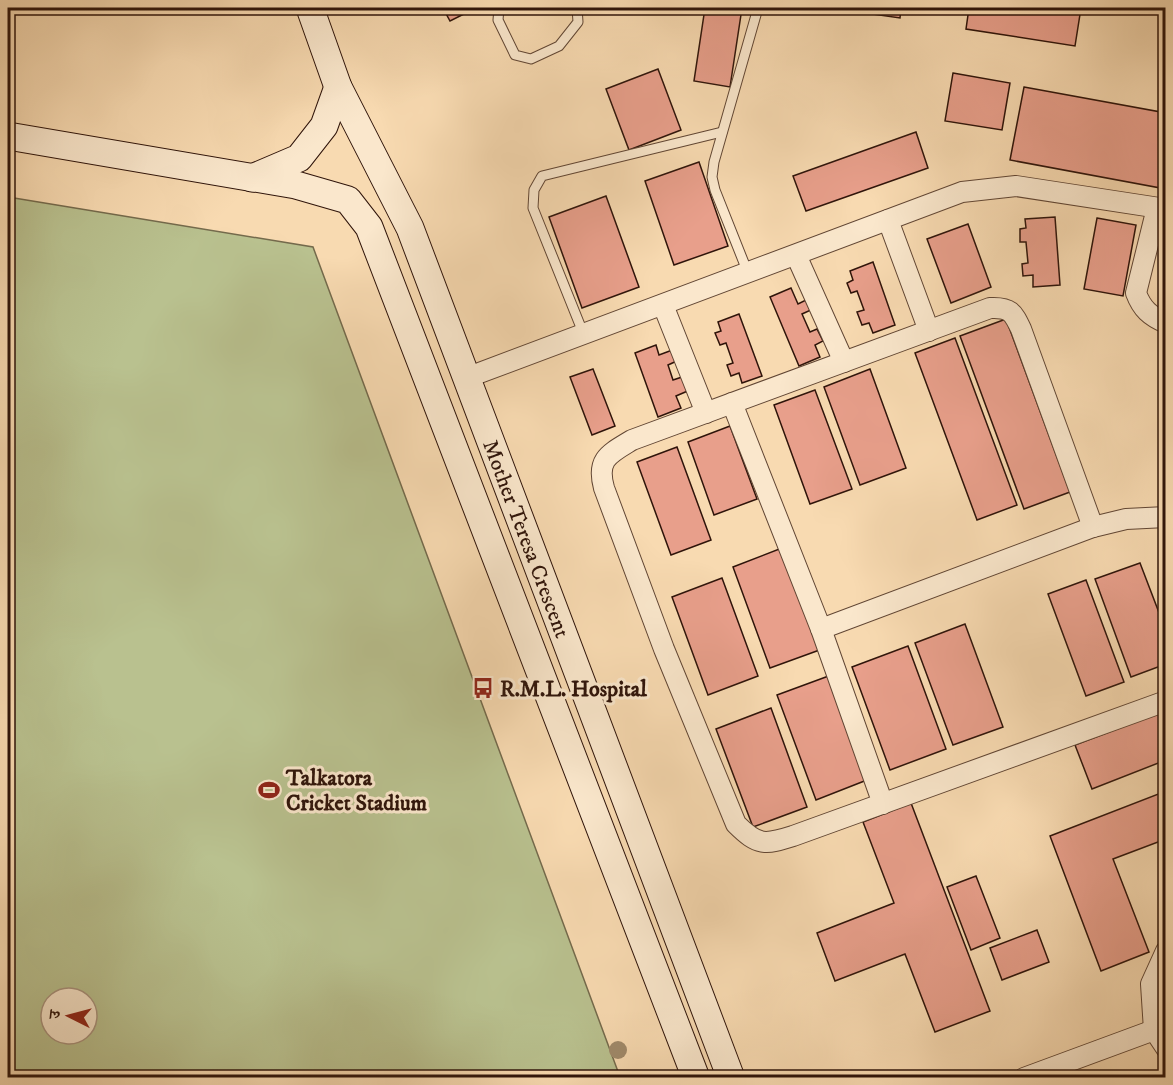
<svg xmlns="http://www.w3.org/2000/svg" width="1173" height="1085" font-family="'IM FELL DW Pica','Noto Serif Devanagari',serif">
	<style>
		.green { fill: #b9c18f; stroke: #746a4c; stroke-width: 1.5; fill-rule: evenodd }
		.building { fill: #e89f8b; stroke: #2f140a; stroke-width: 1.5 }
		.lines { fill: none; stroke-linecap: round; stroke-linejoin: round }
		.lane-casing { stroke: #614634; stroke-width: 11 }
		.street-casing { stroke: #614634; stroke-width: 22 }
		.secondary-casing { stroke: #2f140a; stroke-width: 29 }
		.lane { stroke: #fae7cc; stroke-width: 9 }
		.street { stroke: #fae7cc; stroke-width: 20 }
		.secondary { stroke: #fae7cc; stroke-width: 27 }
		.tree { fill: #a08a6b }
		.labels { text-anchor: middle; stroke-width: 6; stroke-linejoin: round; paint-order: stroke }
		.street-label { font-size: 22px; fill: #2f140a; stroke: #fae7cc }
		.poi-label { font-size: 22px; font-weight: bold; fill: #2f140a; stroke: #fae7cc; text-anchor: start }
	</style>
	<rect width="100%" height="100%" fill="#f8dab1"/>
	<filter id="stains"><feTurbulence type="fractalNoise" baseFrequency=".00333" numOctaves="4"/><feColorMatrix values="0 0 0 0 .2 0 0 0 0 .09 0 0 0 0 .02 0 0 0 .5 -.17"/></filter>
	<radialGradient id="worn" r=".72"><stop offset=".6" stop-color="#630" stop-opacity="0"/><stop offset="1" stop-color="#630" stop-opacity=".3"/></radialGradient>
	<path class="green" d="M8,197L313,247L620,1077H8ZM51,998H87V1034H51Z"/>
	<g class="building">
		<polygon points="443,8 476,8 450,21"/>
		<polygon points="705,8 742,8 730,87 694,81"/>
		<polygon points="830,8 901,8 900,18"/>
		<polygon points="969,8 1081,8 1075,46 966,29"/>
		<polygon points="658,69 681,130 629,150 606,89"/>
		<polygon points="953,73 1010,83 1002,130 945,121"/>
		<polygon points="1024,87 1166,113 1166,189 1010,160"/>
		<polygon points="916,132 928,168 806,211 793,176"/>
		<polygon points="699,162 728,246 674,265 645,181"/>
		<polygon points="606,196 639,287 582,308 549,217"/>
		<polygon points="1055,217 1060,285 1033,287 1033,275 1023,276 1022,264 1028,263 1026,242 1020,242 1020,229 1026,228 1025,219"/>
		<polygon points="1097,218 1136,225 1123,296 1084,289"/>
		<polygon points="968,224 991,287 951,303 927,239"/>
		<polygon points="873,262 895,325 873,333 869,323 862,325 857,312 864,310 857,291 851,293 847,283 853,280 850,271"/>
		<polygon points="791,288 798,304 806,300 811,310 802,314 810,332 817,329 823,341 815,345 820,357 799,366 770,297"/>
		<polygon points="739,314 762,376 742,383 739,373 731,376 727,365 733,363 726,343 720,345 715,333 721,331 718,322"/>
		<polygon points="1006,319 1070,492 1024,509 960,336"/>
		<polygon points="955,338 1017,505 977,520 915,353"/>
		<polygon points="656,345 659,355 675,349 679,360 668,365 673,380 685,376 690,390 676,396 681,408 658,417 635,353"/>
		<polygon points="593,369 615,426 592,435 570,377"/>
		<polygon points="870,369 906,468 860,485 824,387"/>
		<polygon points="815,390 852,489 810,504 774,405"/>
		<polygon points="730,426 757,499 714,515 688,442"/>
		<polygon points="677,447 711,540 671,555 637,462"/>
		<polygon points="787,546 825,648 770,668 733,567"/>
		<polygon points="1140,563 1166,631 1166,664 1131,677 1095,579"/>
		<polygon points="722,578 758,676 708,695 672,597"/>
		<polygon points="1086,580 1124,682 1086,696 1048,594"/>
		<polygon points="965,624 1003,727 953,745 915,643"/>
		<polygon points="908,646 946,749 890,770 852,667"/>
		<polygon points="834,674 872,778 816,800 777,695"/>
		<polygon points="771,708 807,807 753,827 716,729"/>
		<polygon points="1166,710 1166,760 1092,789 1075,745"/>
		<polygon points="1166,791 1166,839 1113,859 1149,952 1101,971 1050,836"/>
		<polygon points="911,803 990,1011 935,1032 905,954 835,981 817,933 894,903 863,822"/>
		<polygon points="976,876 1000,938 971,950 947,887"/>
		<polygon points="1037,930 1049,962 1002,980 990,948"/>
	</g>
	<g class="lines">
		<defs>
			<g id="lane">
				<polyline points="499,8 498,20 515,55 531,59 559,46 578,22 577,8"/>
				<polyline points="748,273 715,190 712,177 714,162 758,8"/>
				<polyline points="584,335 533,208 534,190 542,176 722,132"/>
			</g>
			<g id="street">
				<path d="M1157,208L1136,293C1142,309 1150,316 1166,323"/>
				<polyline points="888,220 929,331"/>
				<polyline points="796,255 844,362"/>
				<polyline points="663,305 706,413"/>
				<polyline points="466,378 962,192 1016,186 1166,209"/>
				<polyline points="732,403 821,629 883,804"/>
				<path d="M1093,527L1021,329C1013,312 1010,307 990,308L632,440C609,454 596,459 604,488L664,649L736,824C758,846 765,845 793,836L1166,701"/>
				<polyline points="821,629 1093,527 1126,519 1166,517"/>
				<polyline points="1166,951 1151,984 1154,1030 1166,1048"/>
				<polyline points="1024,1078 1154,1030"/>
			</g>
			<g id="secondary">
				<path id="s1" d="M310,8L338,87L410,228L731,1078"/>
				<polyline points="8,136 296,185 348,200 369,227 696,1078"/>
				<polyline points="252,178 299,158 324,126 338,87"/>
			</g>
		</defs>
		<use href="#lane" class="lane-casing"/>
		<use href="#street" class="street-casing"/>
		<use href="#secondary" class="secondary-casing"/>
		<use href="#lane" class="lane"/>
		<use href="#street" class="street"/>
		<use href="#secondary" class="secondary"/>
	</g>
	<circle class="tree" cx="618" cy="1050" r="9"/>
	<defs>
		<symbol id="bus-bare" viewBox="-9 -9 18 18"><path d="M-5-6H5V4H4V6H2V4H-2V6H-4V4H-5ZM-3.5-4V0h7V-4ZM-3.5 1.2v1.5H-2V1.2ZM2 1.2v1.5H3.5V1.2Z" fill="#8f2418" stroke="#fae7cc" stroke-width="2.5" paint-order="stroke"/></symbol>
		<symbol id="stadium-bare" viewBox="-9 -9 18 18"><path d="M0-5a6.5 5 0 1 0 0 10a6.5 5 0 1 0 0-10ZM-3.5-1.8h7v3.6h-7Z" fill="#8f2418" stroke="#fae7cc" stroke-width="2.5" paint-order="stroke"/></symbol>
	</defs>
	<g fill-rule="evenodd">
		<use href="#bus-bare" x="468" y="673" width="30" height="30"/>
		<use href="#stadium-bare" x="254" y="775" width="30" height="30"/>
	</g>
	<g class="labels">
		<g class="street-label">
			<text dy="8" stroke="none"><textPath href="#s1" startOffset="574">Mother Teresa Crescent</textPath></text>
		</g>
		<g class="poi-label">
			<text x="500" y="696">R.M.L. Hospital</text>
			<text x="286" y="785">Talkatora<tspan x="286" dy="25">Cricket Stadium</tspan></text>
		</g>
	</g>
	<rect width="1173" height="1085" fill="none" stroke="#f8dab1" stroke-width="30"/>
	<rect x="9" y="9" width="1155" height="1067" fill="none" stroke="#2f140a" stroke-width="3"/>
	<rect x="15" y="15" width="1143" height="1055" fill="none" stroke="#2f140a" stroke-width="1.5"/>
	<g transform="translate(69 1016) rotate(276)"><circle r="28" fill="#fae7cc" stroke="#a9937e" stroke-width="1.5"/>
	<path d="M0-4.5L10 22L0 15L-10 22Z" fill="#8f2418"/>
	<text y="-9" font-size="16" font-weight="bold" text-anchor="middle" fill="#2f140a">उ</text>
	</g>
	<rect width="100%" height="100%" filter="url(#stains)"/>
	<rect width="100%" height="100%" fill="url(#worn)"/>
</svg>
